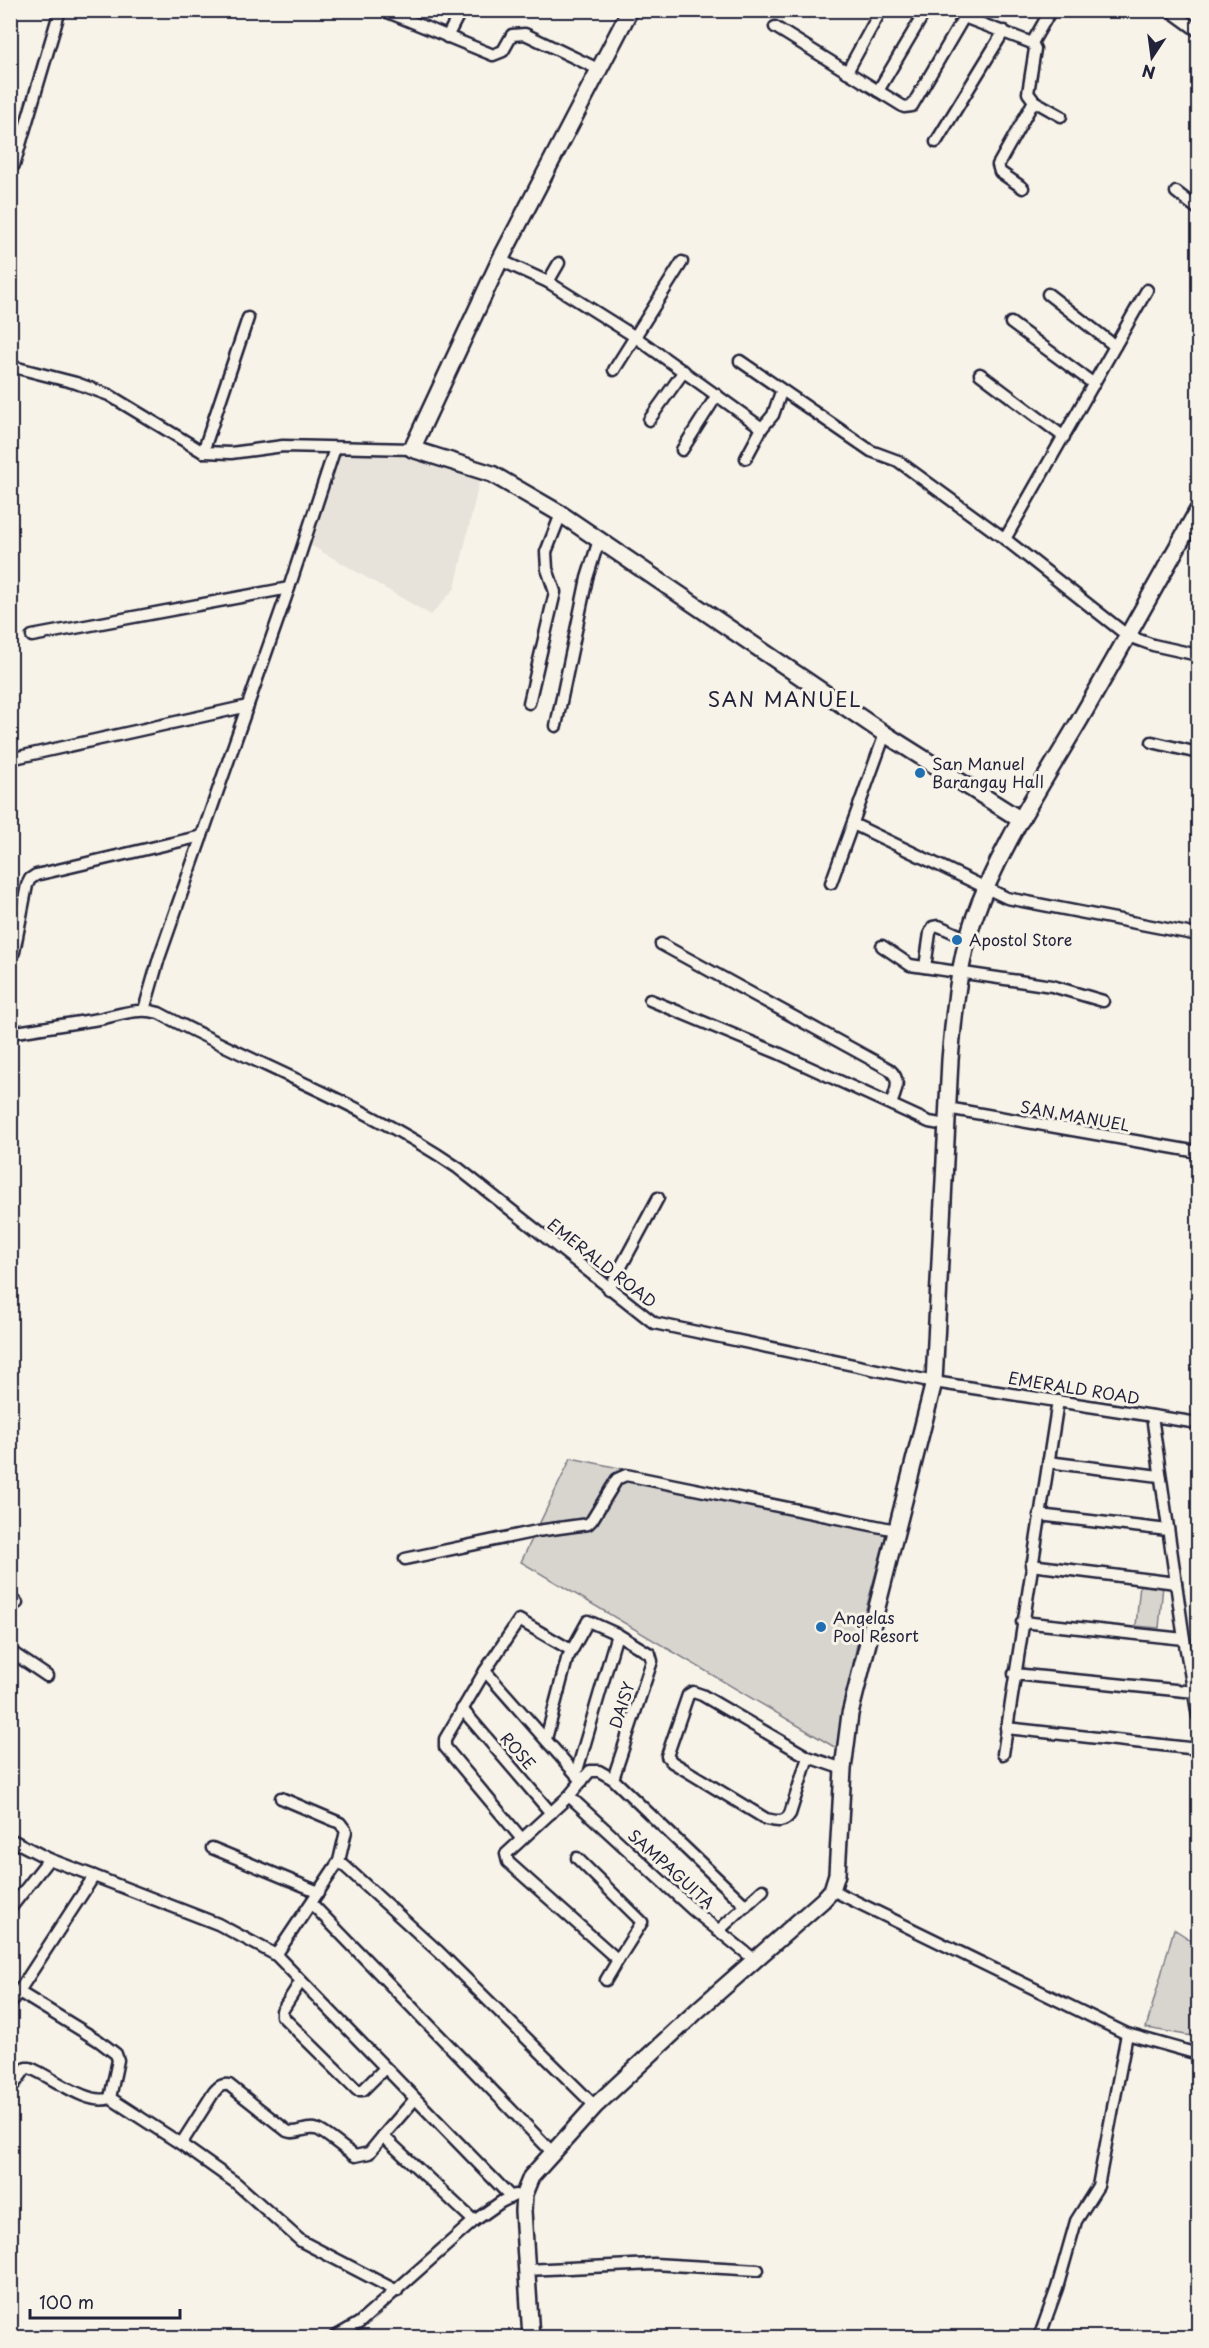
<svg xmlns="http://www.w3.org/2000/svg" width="1209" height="2348" font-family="'Playpen Sans',sans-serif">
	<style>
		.built { fill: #e7e3db }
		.green { fill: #d8d5cf; stroke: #7d7c85; stroke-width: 1.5 }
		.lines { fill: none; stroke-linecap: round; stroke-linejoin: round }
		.street-casing { stroke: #22223b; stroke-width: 15 }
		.secondary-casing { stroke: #22223b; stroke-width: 20 }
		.street { stroke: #f7f3e8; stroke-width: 10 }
		.secondary { stroke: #f7f3e8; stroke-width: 15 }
		.poi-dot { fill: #1f6fb2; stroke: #f7f3e8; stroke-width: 2 }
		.labels { text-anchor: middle; stroke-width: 6; stroke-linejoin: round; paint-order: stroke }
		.poi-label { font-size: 16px; fill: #22223b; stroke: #f7f3e8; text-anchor: start }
		.street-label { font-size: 16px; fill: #22223b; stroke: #f7f3e8 }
		.quarter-label { font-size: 20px; letter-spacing: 1.5px; fill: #22223b; stroke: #f7f3e8 }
	</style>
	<rect width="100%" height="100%" fill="#f7f3e8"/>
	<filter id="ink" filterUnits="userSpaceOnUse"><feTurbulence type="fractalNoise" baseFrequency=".0167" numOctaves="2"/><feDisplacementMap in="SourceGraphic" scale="12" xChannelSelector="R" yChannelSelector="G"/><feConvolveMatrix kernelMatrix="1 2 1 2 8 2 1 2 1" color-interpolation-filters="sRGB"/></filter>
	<g filter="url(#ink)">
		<polygon class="built" points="340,452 413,458 480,478 455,588 431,615 307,543 337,454"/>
		<g class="green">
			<polygon points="571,1458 730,1491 888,1528 859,1635 836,1748 521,1562"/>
			<polygon points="1140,1583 1163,1585 1159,1628 1136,1626"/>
			<polygon points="1174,1929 1198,1945 1198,2037 1146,2028"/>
		</g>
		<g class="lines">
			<defs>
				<g id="street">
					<polyline points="383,10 493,55 503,51 512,35 525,34 598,69"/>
					<polyline points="956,10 964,17 1032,43 1035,49 1028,93 1034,101 1061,116"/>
					<polyline points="1169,10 1198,31"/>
					<polyline points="775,27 904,107 912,106 964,17"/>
					<polyline points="447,37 461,10"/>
					<polyline points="1032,43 1051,10"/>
					<polyline points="847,72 881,10"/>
					<polyline points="878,91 926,10"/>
					<polyline points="936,142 1004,31"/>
					<polyline points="14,165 60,10"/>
					<polyline points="1023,188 1000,172 998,165 1034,101"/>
					<polyline points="1176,192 1198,209"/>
					<polyline points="500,260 548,282 634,336 762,428"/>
					<polyline points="548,282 559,263"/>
					<polyline points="1048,294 1115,346"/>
					<polyline points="1011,323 1094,384"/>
					<polyline points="740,361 871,451 898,461 1005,539 1128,636 1153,645 1198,655"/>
					<polyline points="10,366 76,383 109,395 203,452 231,453 283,446 412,449"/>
					<polyline points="614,370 682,262"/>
					<polyline points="980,374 1064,437"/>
					<polyline points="649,420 684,371"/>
					<polyline points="682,450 717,395"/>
					<polyline points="203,452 248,318"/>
					<polyline points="746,458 762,428 773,415 781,392"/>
					<polyline points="1005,539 1147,290"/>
					<polyline points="32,636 289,588"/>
					<polyline points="529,703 555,592 547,569 546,552 561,514"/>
					<polyline points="556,726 587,578 599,540"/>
					<polyline points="1152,742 1198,753"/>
					<polyline points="10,759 248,706"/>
					<polyline points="853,824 1007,898 1198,935"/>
					<polyline points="831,883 885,734"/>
					<path d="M661,944L889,1069C902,1080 896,1091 891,1104"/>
					<polyline points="882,946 910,965 1052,986 1103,1001"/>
					<polyline points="10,955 14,952 27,885 30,879 36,875 202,836"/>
					<polyline points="925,967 930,933 933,927 939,926 968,939"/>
					<polyline points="650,1000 778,1053 929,1122 946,1125"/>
					<polyline points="144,1010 159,958 289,588 335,448"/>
					<path d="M10,1033C40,1028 69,1024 99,1019C119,1015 138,1007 159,1013C258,1066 365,1104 458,1168L654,1323L934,1382L1198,1423"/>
					<polyline points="947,1108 1198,1152"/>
					<polyline points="609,1289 658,1198"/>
					<polyline points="1152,1416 1184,1639 1198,1716"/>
					<polyline points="1048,1462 1159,1476"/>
					<polyline points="1039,1515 1168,1530"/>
					<polyline points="405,1559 537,1531 588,1524 592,1520 617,1479 626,1475 896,1530"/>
					<polyline points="1031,1565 1176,1583"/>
					<polyline points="10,1598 17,1603"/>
					<polyline points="1022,1622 1184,1639"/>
					<polyline points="10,1651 47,1676"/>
					<polyline points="485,1671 582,1781"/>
					<polyline points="1014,1674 1195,1692"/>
					<polyline points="10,1706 10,1710"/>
					<polyline points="462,1709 551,1813"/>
					<polyline points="1006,1728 1198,1749"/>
					<polyline points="546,1739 567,1659 588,1621 617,1634 650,1654 652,1661 613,1779 746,1906"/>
					<polyline points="1003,1754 1058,1401"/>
					<path d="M808,1757L790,1814C784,1824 775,1821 766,1819L672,1762L667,1756L688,1695L693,1692L702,1695L808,1757L843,1769"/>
					<polyline points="576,1774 617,1634"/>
					<polyline points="569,1796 693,1910 755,1960"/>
					<polyline points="521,1838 445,1747 445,1739 485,1671 519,1620 571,1650"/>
					<polyline points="10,1839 49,1859 94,1876"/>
					<polyline points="212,1848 319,1892"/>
					<polyline points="577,1858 642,1922 618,1960"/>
					<polyline points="339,1861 439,1952 595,2106"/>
					<polyline points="832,1890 1127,2034 1198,2054"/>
					<polyline points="312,1904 552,2152"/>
					<polyline points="10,1909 49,1859"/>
					<polyline points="718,1931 763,1890"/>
					<polyline points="276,1955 339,1861 346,1831 340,1823 281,1798"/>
					<polyline points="606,1980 618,1960 508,1862 506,1854 569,1796 590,1771 599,1771 613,1779"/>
					<polyline points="301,1981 282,2011 282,2016 357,2090 363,2090 385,2068"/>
					<polyline points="19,1992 99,2041 116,2054 118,2060 110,2098"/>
					<polyline points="10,2005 94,1876 218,1924 276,1955 510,2196"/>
					<path d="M10,2090L26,2068H30C51,2076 89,2107 110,2098L181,2144L236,2183L301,2241L397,2291"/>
					<polyline points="415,2099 383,2136 474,2221"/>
					<path d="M181,2144L214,2092C219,2086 222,2084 229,2085L287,2131C297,2135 304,2127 315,2129C321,2129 347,2151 355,2156L369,2153L383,2136"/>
					<polyline points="526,2270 654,2264 758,2270"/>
					<polyline points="333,2338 359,2323 474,2221 501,2202 515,2195"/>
					<polyline points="1039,2338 1057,2288 1076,2221 1098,2186 1127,2034"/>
				</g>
				<g id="secondary">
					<polyline points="630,10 500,260 412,449 492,474 561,514 885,734 1021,820"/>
					<path d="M531,2338L523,2211L524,2194L531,2177L595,2106L699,2009L823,1900L832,1890L837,1874L843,1769L850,1714L934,1382L950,1060C954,1014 958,965 973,921C996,854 1039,789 1075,728C1117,656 1157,583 1198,510"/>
				</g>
			</defs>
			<use href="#street" class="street-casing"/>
			<use href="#secondary" class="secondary-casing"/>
			<use href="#street" class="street"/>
			<use href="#secondary" class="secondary"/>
		</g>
	</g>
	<g class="poi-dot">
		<circle cx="920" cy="773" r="6"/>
		<circle cx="957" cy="940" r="6"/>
		<circle cx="821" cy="1627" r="6"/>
	</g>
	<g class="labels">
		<g class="poi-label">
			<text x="932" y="770">San Manuel<tspan x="932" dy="18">Barangay Hall</tspan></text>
			<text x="969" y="946">Apostol Store</text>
			<text x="833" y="1624">Angelas<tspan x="833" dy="18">Pool Resort</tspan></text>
		</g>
		<g class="street-label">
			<text transform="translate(1075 1116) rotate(10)" y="6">SAN MANUEL</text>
			<text transform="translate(602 1263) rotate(38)" y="6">EMERALD ROAD</text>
			<text transform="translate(1074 1388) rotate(9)" y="6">EMERALD ROAD</text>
			<text transform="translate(622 1705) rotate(-72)" y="6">DAISY</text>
			<text transform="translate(518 1751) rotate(49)" y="6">ROSE</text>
			<text transform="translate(671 1869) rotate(42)" y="6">SAMPAGUITA</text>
		</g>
		<g class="quarter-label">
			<text x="785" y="707">SAN MANUEL</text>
		</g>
	</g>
	<rect width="1209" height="2348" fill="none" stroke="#f7f3e8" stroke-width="36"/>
	<rect x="18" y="18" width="1173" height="2312" fill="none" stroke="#22223b" stroke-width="2" filter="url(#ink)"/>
	<g transform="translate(1152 57) rotate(193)" stroke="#f7f3e8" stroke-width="4.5" paint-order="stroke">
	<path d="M0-4.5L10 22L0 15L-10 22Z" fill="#22223b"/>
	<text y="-9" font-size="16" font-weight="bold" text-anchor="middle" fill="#22223b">N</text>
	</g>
	<path d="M30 2309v9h150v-9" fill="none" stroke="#22223b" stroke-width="3"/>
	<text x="39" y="2309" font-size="18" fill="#22223b" stroke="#f7f3e8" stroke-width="4.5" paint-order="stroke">100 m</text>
</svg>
